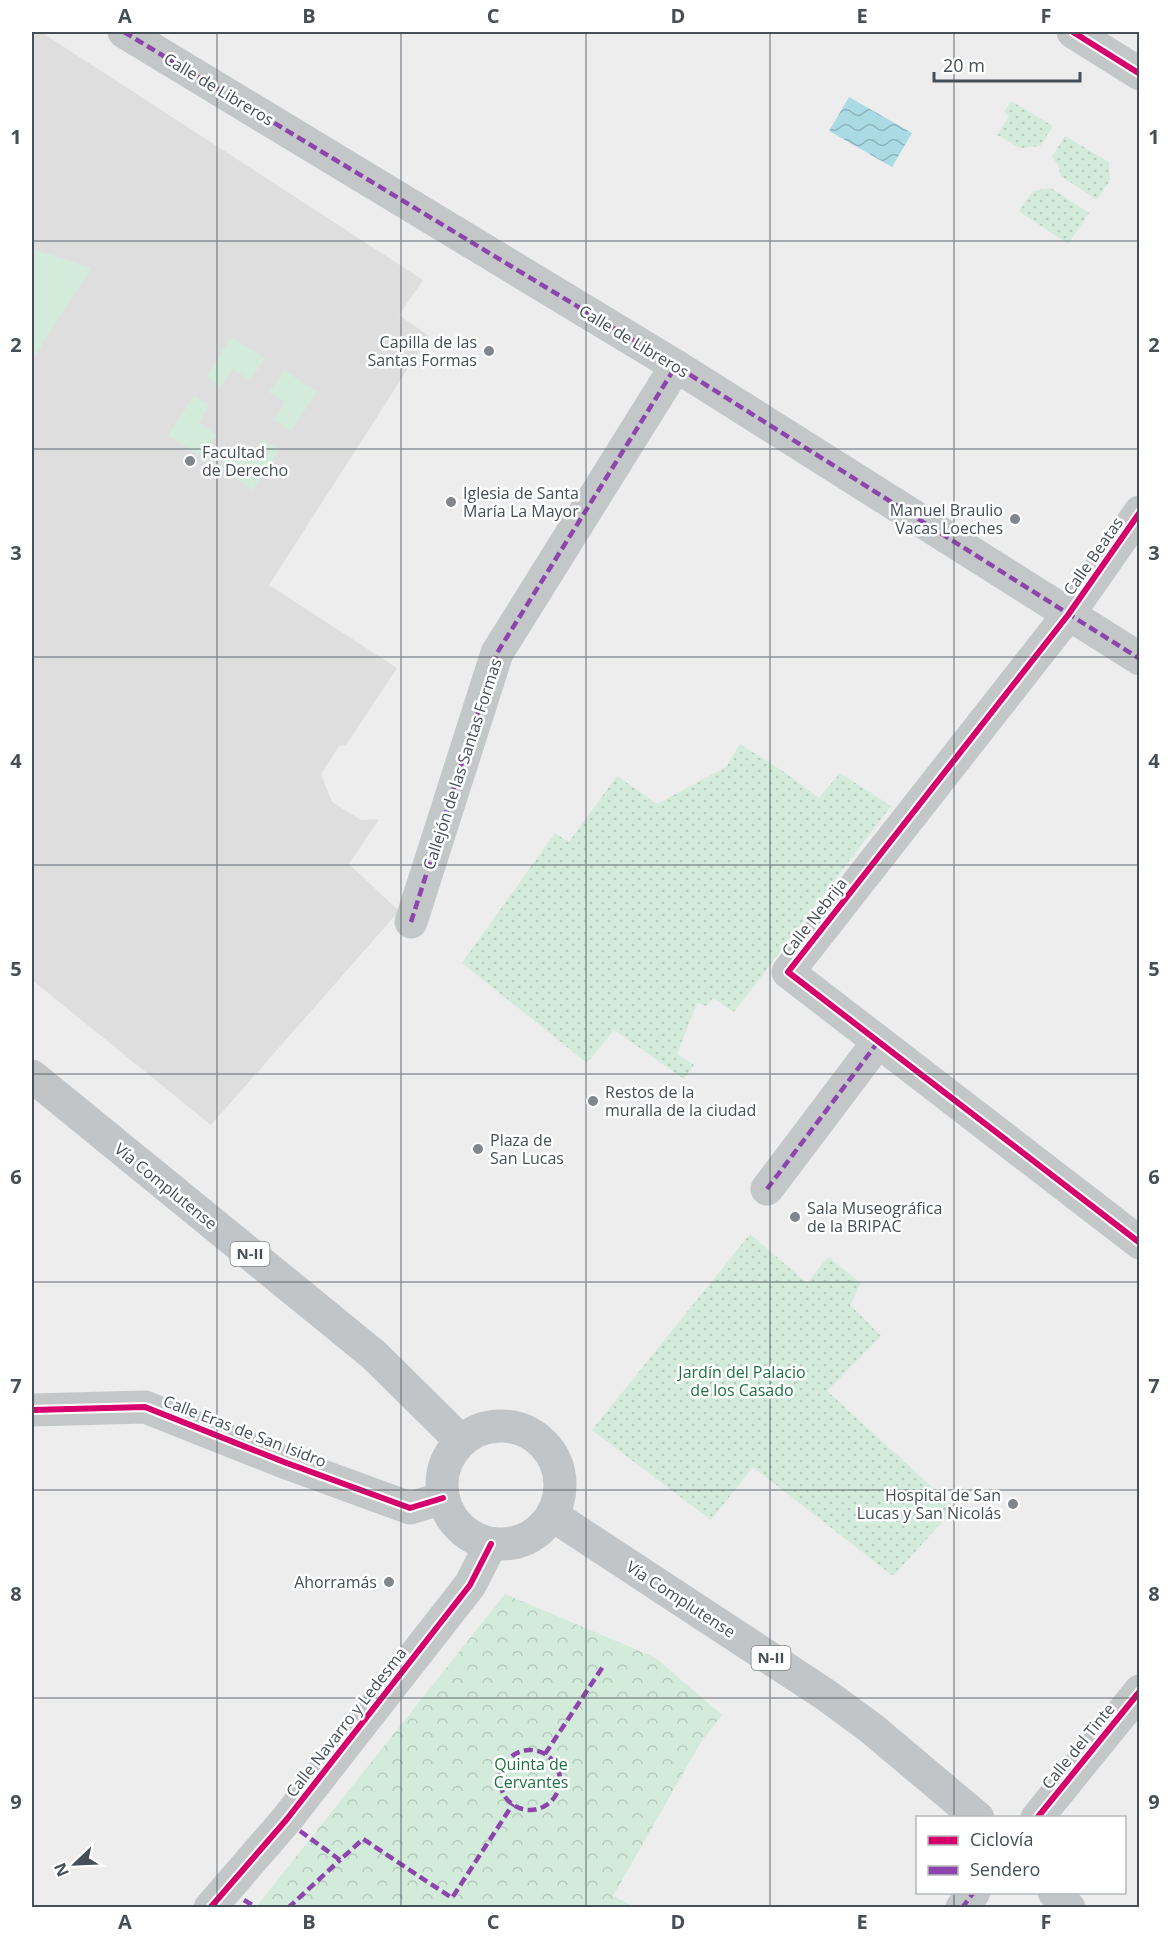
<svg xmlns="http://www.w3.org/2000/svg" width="1171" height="1939" font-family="'Open Sans',sans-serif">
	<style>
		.education { fill: #dfdede }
		.grass { fill: #d3ebdb }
		.park { fill: url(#park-crowns) }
		.garden { fill: url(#garden-dots) }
		.water { fill: url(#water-waves) }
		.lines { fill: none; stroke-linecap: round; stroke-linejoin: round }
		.pedestrian { stroke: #c4c7c8; stroke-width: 33 }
		.minor { stroke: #c4c7c8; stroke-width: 33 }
		.primary { stroke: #c2c5c8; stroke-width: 33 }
		.quiet { stroke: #8e44ad; stroke-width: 4.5; stroke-dasharray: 9 4.5; stroke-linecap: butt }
		.cycleway-casing { stroke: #fff; stroke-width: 10 }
		.cycleway { stroke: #d6006c; stroke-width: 6 }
		.grid { fill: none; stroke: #464f57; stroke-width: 1.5; stroke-opacity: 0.55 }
		.poi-dot { fill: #80868c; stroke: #fff; stroke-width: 2 }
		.labels { text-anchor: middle; stroke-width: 5; stroke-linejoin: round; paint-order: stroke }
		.shield { fill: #fff; stroke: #7e8489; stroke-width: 1.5 }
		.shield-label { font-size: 15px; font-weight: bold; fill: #464f57 }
		.street-label { font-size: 16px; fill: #464f57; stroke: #fff }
		.poi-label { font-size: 16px; fill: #464f57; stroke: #fff; text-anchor: start }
		.park-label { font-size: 16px; fill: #1f7145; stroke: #fff }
		.neatline { fill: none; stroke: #464f57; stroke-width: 2 }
		.grid-label { font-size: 20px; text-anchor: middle; font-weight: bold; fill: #464f57 }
	</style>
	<defs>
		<pattern id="park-crowns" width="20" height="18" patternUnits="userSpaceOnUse" patternTransform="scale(1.5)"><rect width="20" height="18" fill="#d3ebdb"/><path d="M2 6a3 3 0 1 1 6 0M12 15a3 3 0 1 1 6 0" fill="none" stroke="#b6cbbe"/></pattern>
		<pattern id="garden-dots" width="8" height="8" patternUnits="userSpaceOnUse" patternTransform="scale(1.5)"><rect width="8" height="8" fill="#d3ebdb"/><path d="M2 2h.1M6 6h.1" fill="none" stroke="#b6cbbe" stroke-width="1.8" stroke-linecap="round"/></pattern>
		<pattern id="water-waves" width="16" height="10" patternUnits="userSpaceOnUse" patternTransform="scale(1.5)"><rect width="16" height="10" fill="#aadbe5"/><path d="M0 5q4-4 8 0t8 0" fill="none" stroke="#8cb4bc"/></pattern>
	</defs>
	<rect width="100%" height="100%" fill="#ededed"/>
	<polygon class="education" points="32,32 41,32 423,280 399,315 429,336 269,585 397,668 346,745 339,746 321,774 332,802 361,820 379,819 349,864 399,911 211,1125 32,980"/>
	<g class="grass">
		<polygon points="32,249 91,268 32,360"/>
		<polygon points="231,337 265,358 250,380 233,369 221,386 206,377"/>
		<polygon points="284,370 317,392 291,431 274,420 285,402 269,392"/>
		<polygon points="194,395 209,405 199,423 217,435 202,457 168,436"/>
		<polygon points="262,439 279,450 253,490 220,468 235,446 251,456"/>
	</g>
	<polygon class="park" points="505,1594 656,1658 722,1715 701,1742 613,1896 631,1905 630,1907 256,1907"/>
	<g class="garden">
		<polygon points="1011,101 1053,126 1040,146 1020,148 997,135 1009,116 1004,112"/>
		<polygon points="1065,136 1109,162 1110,180 1097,200 1061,176 1058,165 1052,157"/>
		<polygon points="1051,188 1089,213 1068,244 1019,211 1033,191"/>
		<polygon points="740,744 781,770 819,798 840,773 891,806 734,1012 713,998 706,1006 697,1003 677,1054 694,1065 684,1079 614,1030 587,1063 462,963 555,833 569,842 617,776 657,804 726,767"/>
		<polygon points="750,1234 807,1283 828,1257 861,1283 850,1305 881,1336 827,1391 955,1508 893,1576 753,1467 711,1520 592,1430"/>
	</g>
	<polygon class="water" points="849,97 912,133 892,167 829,131"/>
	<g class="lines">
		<g class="pedestrian">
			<polyline points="124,32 676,366 1140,659"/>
			<polyline points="411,922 497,653 676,366"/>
			<polyline points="767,1189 878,1042"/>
		</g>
		<g class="minor">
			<polyline points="1073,32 1140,74"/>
			<polyline points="1140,512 1068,615 788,972 1140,1243"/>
			<polyline points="32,1410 145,1407 284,1462 410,1508 443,1498"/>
			<polyline points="1037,1818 1140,1691"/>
			<polyline points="210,1908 287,1819 470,1585 491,1544"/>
			<polyline points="962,1908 974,1892"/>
		</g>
		<g class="primary">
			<polyline points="32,1076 374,1355 461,1441"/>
			<circle cx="501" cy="1485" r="59"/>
			<polyline points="552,1515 826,1695 871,1728 978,1818"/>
			<polyline points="1054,1892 1069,1908"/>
		</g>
		<g class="quiet">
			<polyline points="124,32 676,366 1140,659"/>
			<polyline points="411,922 497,653 676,366"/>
			<polyline points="767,1189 878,1042"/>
			<circle cx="530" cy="1780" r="30"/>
			<polyline points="545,1754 604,1665"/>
			<polyline points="300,1831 340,1860 363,1839 452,1898 513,1804"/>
			<polyline points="244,1900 257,1908"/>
			<polyline points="288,1908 340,1860"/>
			<polyline points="962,1908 974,1892"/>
		</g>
		<defs>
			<g id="cycleway">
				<polyline points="1073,32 1140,74"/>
				<polyline points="1140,512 1068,615 788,972 1140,1243"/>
				<polyline points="32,1410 145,1407 284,1462 410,1508 443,1498"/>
				<polyline points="1037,1818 1140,1691"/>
				<polyline points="210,1908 287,1819 470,1585 491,1544"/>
			</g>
		</defs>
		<use href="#cycleway" class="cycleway-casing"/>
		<use href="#cycleway" class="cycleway"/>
	</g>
	<path class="grid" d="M217,32V1908M401,32V1908M586,32V1908M770,32V1908M954,32V1818M32,241H1140M32,449H1140M32,657H1140M32,865H1140M32,1074H1140M32,1282H1140M32,1490H1140M32,1698H1140M954,1892V1908"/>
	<g class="poi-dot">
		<circle cx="489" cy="351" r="6"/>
		<circle cx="190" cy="461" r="6"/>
		<circle cx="451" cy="502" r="6"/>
		<circle cx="1015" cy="519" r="6"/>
		<circle cx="593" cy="1101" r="6"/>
		<circle cx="478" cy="1149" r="6"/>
		<circle cx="795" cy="1217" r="6"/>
		<circle cx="1013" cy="1504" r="6"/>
		<circle cx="389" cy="1582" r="6"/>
	</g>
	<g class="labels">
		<g class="shield">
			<rect x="230.5" y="1242" width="39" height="24" rx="4.5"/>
			<rect x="751.5" y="1646" width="39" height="24" rx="4.5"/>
		</g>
		<g class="shield-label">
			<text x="250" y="1259">N-II</text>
			<text x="771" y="1663">N-II</text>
		</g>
		<g class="street-label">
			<text transform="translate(219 89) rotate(31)" y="6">Calle de Libreros</text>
			<text transform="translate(634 341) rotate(31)" y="6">Calle de Libreros</text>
			<text transform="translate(1093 556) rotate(-55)" y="6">Calle Beatas</text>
			<text transform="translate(462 764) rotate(-72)" y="6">Callejón de las Santas Formas</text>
			<text transform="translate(814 917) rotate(-52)" y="6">Calle Nebrija</text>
			<text transform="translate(166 1186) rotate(39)" y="6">Vía Complutense</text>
			<text transform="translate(245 1431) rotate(21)" y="6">Calle Eras de San Isidro</text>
			<text transform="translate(681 1599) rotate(33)" y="6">Vía Complutense</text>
			<text transform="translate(346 1722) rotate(-52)" y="6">Calle Navarro y Ledesma</text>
			<text transform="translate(1078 1746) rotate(-51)" y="6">Calle del Tinte</text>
		</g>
		<g class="poi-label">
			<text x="477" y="348" text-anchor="end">Capilla de las<tspan x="477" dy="18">Santas Formas</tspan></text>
			<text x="202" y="458">Facultad<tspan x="202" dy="18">de Derecho</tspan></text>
			<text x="463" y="499">Iglesia de Santa<tspan x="463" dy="18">María La Mayor</tspan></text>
			<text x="1003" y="516" text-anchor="end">Manuel Braulio<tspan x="1003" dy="18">Vacas Loeches</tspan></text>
			<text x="605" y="1098">Restos de la<tspan x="605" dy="18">muralla de la ciudad</tspan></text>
			<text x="490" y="1146">Plaza de<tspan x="490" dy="18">San Lucas</tspan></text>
			<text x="807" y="1214">Sala Museográfica<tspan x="807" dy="18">de la BRIPAC</tspan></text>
			<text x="1001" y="1501" text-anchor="end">Hospital de San<tspan x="1001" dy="18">Lucas y San Nicolás</tspan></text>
			<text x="377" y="1588" text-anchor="end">Ahorramás</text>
		</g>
		<g class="park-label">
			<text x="742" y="1378">Jardín del Palacio<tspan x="742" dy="18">de los Casado</tspan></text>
			<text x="531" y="1770">Quinta de<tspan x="531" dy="18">Cervantes</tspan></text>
		</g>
	</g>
	<rect width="1171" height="1939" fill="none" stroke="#ffffff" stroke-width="66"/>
	<rect x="916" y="1816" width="210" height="78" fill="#ffffff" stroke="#b5b9bc" stroke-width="1.5"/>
	<rect x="928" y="1836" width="30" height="9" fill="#d6006c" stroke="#b5b9bc" stroke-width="1.5"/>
	<text x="970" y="1846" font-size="18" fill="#464f57">Ciclovía</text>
	<rect x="928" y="1866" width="30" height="9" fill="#8e44ad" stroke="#b5b9bc" stroke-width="1.5"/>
	<text x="970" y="1876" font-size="18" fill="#464f57">Sendero</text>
	<g transform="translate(75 1864) rotate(247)" stroke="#ffffff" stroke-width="4.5" paint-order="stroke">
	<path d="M0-4.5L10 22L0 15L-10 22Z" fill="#464f57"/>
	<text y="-9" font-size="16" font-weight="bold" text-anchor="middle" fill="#464f57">N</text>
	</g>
	<path d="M934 72v9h146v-9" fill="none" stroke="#464f57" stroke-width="3"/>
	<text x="943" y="72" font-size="18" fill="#464f57" stroke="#ffffff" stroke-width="4.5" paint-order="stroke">20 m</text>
	<rect x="33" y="33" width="1105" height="1873" class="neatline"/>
	<g class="grid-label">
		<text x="125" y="23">A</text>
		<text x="309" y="23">B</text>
		<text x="493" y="23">C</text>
		<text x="678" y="23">D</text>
		<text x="862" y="23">E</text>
		<text x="1046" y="23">F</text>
		<text x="16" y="144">1</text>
		<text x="1154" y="144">1</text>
		<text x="16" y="352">2</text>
		<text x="1154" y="352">2</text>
		<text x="16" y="560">3</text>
		<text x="1154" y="560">3</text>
		<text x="16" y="768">4</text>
		<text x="1154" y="768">4</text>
		<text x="16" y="976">5</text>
		<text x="1154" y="976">5</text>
		<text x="16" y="1184">6</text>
		<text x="1154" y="1184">6</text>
		<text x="16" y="1393">7</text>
		<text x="1154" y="1393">7</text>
		<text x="16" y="1601">8</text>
		<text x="1154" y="1601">8</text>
		<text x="16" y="1809">9</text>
		<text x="1154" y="1809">9</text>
		<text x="125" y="1929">A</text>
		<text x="309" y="1929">B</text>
		<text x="493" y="1929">C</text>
		<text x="678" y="1929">D</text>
		<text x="862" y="1929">E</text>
		<text x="1046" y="1929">F</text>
	</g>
</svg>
